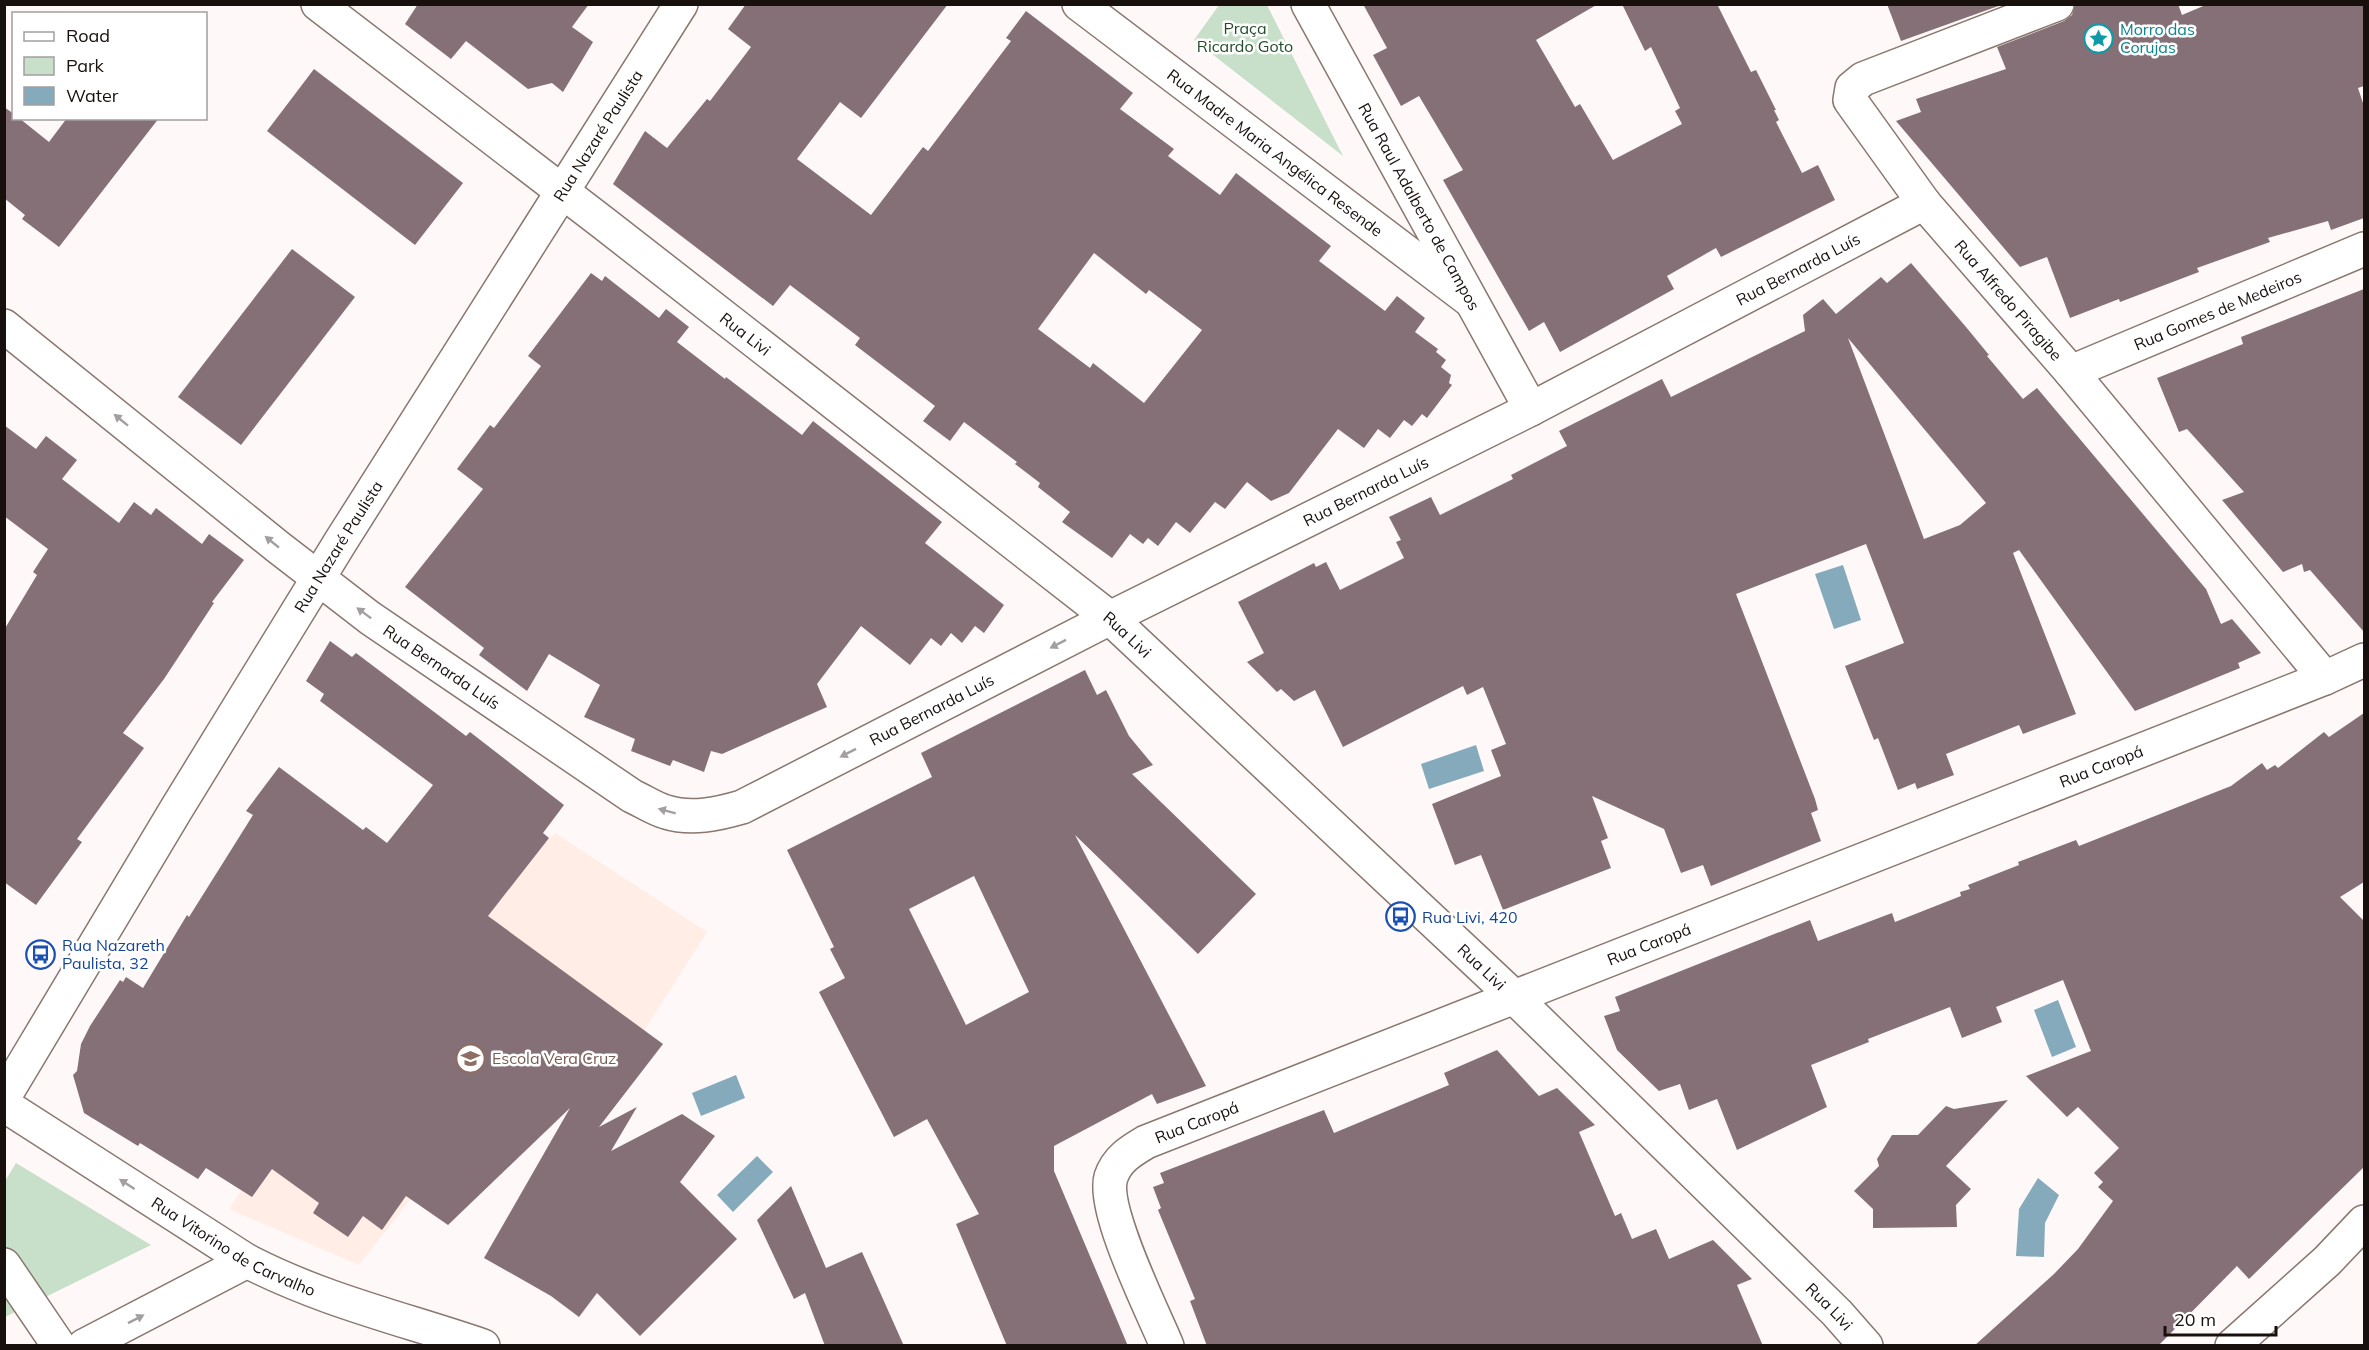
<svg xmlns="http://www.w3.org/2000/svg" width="2369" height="1350" font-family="Mulish,sans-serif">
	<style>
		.built { fill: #ffede6 }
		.green { fill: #c8e0c9 }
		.water { fill: #84aabc }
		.building { fill: #847076; fill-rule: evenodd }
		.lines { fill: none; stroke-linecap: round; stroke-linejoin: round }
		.street-casing { stroke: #8a776f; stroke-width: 36 }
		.secondary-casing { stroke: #8a776f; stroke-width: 36 }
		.street { stroke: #fff; stroke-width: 33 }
		.secondary { stroke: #fff; stroke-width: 33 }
		.oneway { fill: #a29f9e }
		.labels { text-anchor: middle; stroke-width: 5; stroke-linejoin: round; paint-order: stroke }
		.park-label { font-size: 16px; fill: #224d27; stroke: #fff }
		.culture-label { font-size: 16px; fill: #0d838f; stroke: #fff; text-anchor: start }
		.street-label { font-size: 16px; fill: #17100d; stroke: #fff }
		.transit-label { font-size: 16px; fill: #164399; stroke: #fff; text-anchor: start }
		.education-label { font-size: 16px; fill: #785e54; stroke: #fff; text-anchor: start }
	</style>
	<rect width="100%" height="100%" fill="#fef9f8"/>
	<polygon class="built" points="555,833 707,932 606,1090 443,1158 359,1265 229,1209 322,1072 449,934"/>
	<g class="green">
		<polygon points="1219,5 1267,5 1343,156 1194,40"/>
		<polygon points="16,1163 151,1245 5,1317 5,1181"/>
	</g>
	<g class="water">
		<polygon points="1843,565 1861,620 1834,629 1815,574"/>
		<polygon points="1476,745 1484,771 1429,789 1421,764"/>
		<polygon points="2058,1000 2076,1047 2052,1057 2034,1010"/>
		<polygon points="736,1075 745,1098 701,1116 692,1093"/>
		<polygon points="757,1156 773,1172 733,1212 717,1195"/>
		<polygon points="2038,1178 2059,1195 2045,1223 2044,1257 2016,1256 2019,1209"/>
	</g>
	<g class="building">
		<polygon points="418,4 589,4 572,27 593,42 563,92 552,83 528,89 466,41 451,59 405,24"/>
		<path d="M746,4H948L861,118L840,102L797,159L871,215L923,147L928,151L1011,41L1006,38L1026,11L1133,93L1120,109L1174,149L1168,156L1220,195L1236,173L1331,246L1319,261L1385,311L1397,296L1425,318L1415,332L1438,349L1436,352L1446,360L1441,367L1451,375L1449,383L1452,385L1427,418L1422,414L1412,426L1404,420L1390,438L1378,429L1364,448L1338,429L1289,493L1271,501L1247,482L1225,509L1215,502L1190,533L1176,522L1158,546L1148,538L1143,544L1130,534L1112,558L1062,522L1070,512L1038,487L1040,483L1015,464L1017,462L964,422L950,441L923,421L935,406L855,345L860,338L790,285L773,306L613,184L645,131L667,148L707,99L710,101L751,47L728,29ZM1094,253L1146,294L1149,290L1202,330L1144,403L1093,363L1090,368L1038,329Z"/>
		<polygon points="1363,4 1598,4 1536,40 1575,107 1580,104 1613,160 1682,124 1675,111 1680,108 1651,47 1645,51 1622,4 1717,4 1751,72 1756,70 1776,110 1774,110 1779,120 1776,122 1802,173 1818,165 1835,200 1721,257 1716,248 1667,276 1674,289 1560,352 1544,322 1529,331 1443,180 1463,170 1419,96 1401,106 1373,55 1387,48"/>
		<polygon points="1887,4 2004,4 1901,41"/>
		<polygon points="2075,4 2178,4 2182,15 2208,4 2364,4 2364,86 2358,88 2364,106 2364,218 2331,230 2328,221 2268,238 2270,242 2197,268 2199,272 2120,302 2119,299 2070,318 2047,257 2020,267 1896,121 1921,112 1916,99 2006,69 1997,47 2064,21 2072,15"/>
		<polygon points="314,69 463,183 415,245 267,131"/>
		<polygon points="4,107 14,114 14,118 19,118 49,142 67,118 159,118 59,247 22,219 25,215 4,198"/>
		<polygon points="292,249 355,297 241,445 178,397"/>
		<path d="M1911,263L1966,327L1989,355L1987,356L2023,399L2037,388L2206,589L2221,624L2232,619L2261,653L2238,663L2240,668L2135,711L2019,550L2013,553L2076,714L2023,734L2019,725L1946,754L1954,775L1917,789L1915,783L1898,790L1878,738L1874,740L1845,666L1904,643L1866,544L1736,594L1815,799L1818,810L1811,813L1821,841L1711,886L1703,865L1681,873L1664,829L1592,796L1608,838L1601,841L1611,868L1503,910L1481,855L1455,865L1432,804L1501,776L1491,750L1506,744L1483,687L1467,695L1463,686L1343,747L1315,690L1294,701L1281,689L1277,692L1247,662L1264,653L1238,602L1314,563L1316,567L1326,562L1340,590L1404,558L1396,542L1401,540L1389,517L1431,497L1440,515L1513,479L1511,475L1567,446L1559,431L1662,379L1671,397L1805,331L1803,315L1823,299L1836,314L1881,277L1887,283ZM1848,338L1986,503L1960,525L1924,539Z"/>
		<polygon points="591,273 602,281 605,276 659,318 666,309 689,327 677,342 725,379 726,377 802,435 813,421 942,522 925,543 1004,605 984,633 975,626 962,643 951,633 941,646 931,638 910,665 861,626 817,684 827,707 722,754 711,751 704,772 673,760 670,766 631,751 635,739 584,717 600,685 549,654 527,691 479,655 484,648 405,587 483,489 457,469 490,425 494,428 541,366 528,356"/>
		<polygon points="2364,289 2364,632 2310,570 2304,572 2302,564 2283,572 2222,500 2244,492 2187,429 2179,432 2157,378 2243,344 2241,337"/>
		<polygon points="4,425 36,449 46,436 77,460 62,479 119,523 134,502 151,515 156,508 202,544 209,534 244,560 212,602 214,603 164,679 123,733 144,748 77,839 82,842 36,905 4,882 4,630 37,575 33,572 48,549 4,516"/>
		<polygon points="330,641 352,657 356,653 466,736 470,732 564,805 543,833 549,838 488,916 663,1044 599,1127 637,1107 611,1151 682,1114 715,1136 680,1182 737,1239 640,1336 597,1293 579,1317 551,1296 484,1258 570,1108 448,1225 406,1196 382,1230 363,1216 348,1237 313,1213 319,1203 272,1169 252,1197 206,1168 198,1179 140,1143 138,1146 84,1113 73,1075 77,1071 81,1044 90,1026 120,980 123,982 126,977 143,988 187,915 189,917 253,815 246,811 279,767 363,830 366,827 387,843 433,785 320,701 324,694 306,681"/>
		<path d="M1085,670L1097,695L1106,690L1129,736L1153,765L1132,774L1256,894L1198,954L1075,835L1206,1086L1157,1104L1152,1094L1054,1146V1171L1128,1346H1007L956,1224L979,1214L927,1119L894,1137L819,992L845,978L830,949L834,947L787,850L932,777L921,753ZM974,876L1029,992L966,1025L909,909Z"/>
		<polygon points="2364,713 2364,882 2340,897 2364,921 2364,1167 2249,1279 2237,1266 2158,1346 1974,1346 2054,1274 2078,1249 2113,1201 2098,1187 2103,1182 2094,1173 2119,1148 2078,1107 2067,1117 2026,1076 2091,1051 2063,980 1996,1007 2002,1022 1962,1038 1950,1007 1868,1039 1869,1042 1811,1065 1827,1107 1737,1150 1717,1099 1689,1110 1680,1084 1659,1091 1617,1050 1604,1016 1620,1011 1615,997 1810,920 1818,941 1892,913 1895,922 1961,896 1960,892 1970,889 1968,885 2019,865 2018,862 2076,840 2079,846 2231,786 2262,763 2267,770 2275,765 2278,768 2324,732 2329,737"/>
		<polygon points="1497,1050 1539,1096 1557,1088 1595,1125 1579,1132 1615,1216 1621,1213 1632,1239 1656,1229 1669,1259 1713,1240 1752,1279 1737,1285 1763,1346 1207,1346 1190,1301 1195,1299 1158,1210 1161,1208 1153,1187 1164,1183 1160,1173 1324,1110 1334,1133 1449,1085 1444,1073"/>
		<polygon points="2008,1100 1946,1166 1971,1189 1956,1205 1957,1227 1873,1228 1873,1209 1854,1191 1879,1166 1877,1159 1892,1135 1918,1135 1946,1106 1954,1109"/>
		<polygon points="791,1186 826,1268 862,1252 904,1346 825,1346 805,1293 794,1299 757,1220"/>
	</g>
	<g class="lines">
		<defs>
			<g id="street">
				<path id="s1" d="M318,4L606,225L1110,618L1513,996L1837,1313L1866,1346"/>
				<path id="s2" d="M1079,4L1471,301"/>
				<path id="s3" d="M1308,4L1531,409"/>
				<path id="s4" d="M2057,4L1863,79L1852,88L1850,100L1924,203L2071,372L2325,678"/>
				<path id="s5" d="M4,326L278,547L370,618L632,796C643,801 655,809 666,812C691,820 718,814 742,807L1110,618L1531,409L1924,203"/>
				<path id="s6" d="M2071,372L2364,249"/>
				<path id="s7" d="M4,1105L247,1261C322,1300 404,1319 483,1346"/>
				<polyline points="4,1265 59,1346"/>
				<polyline points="84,1346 247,1261"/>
				<path id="s8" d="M1167,1346C1153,1312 1101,1209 1111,1177C1117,1159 1131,1151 1146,1142L2325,678L2364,660"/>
				<polyline points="2232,1346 2327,1261 2364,1222"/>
			</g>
			<g id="secondary">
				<path id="s9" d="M4,1097L177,808L341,541L681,4"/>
			</g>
		</defs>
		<use href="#street" class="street-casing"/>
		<use href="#secondary" class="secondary-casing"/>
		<use href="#street" class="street"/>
		<use href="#secondary" class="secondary"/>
	</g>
	<defs><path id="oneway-solid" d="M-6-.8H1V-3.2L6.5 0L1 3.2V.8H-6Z" transform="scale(1.5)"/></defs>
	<g class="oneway">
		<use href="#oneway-solid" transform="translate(121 420) rotate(-141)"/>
		<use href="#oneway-solid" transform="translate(272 542) rotate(-141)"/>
		<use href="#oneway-solid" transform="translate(364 613) rotate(-143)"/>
		<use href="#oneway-solid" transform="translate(1058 644) rotate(153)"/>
		<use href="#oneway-solid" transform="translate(848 753) rotate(153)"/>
		<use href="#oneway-solid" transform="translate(667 811) rotate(-165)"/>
		<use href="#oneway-solid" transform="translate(127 1184) rotate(-147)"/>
		<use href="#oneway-solid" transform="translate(136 1319) rotate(-27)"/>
	</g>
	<defs>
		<symbol id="sight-ring" viewBox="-11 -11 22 22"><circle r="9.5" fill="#fff" stroke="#0f9aa8" stroke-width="1.5"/><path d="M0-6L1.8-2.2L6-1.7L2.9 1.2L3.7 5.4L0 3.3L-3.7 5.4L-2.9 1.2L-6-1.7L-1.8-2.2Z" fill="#0f9aa8"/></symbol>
		<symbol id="bus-ring" viewBox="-11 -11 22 22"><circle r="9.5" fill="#fff" stroke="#1a4fb4" stroke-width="1.5"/><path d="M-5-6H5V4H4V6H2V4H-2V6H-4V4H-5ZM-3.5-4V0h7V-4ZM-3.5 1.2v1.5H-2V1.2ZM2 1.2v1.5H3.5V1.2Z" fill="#1a4fb4"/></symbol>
		<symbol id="school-ring" viewBox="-11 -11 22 22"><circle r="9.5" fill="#fff" stroke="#8d6e63" stroke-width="1.5"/><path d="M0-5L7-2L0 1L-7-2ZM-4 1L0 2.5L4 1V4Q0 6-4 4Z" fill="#8d6e63"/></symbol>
	</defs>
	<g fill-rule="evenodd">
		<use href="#sight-ring" x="2082" y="22" width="33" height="33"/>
		<use href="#bus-ring" x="1384" y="900" width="33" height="33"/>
		<use href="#bus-ring" x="24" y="938" width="33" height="33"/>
		<use href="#school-ring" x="454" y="1042" width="33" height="33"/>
	</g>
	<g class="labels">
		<g class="park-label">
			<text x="1245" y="34">Praça<tspan x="1245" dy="18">Ricardo Goto</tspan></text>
		</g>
		<g class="culture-label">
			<text x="2120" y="35">Morro das<tspan x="2120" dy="18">Corujas</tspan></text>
		</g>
		<g class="street-label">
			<text dy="6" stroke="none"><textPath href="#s9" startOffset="1130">Rua Nazaré Paulista</textPath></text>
			<text dy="6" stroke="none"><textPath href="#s2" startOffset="246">Rua Madre Maria Angélica Resende</textPath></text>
			<text dy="6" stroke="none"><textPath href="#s3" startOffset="231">Rua Raul Adalberto de Campos</textPath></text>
			<text dy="6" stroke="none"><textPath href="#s5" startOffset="2085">Rua Bernarda Luís</textPath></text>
			<text dy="6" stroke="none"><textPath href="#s4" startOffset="490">Rua Alfredo Piragibe</textPath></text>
			<text dy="6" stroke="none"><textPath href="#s6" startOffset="159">Rua Gomes de Medeiros</textPath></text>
			<text dy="6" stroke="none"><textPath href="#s1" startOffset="540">Rua Livi</textPath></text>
			<text dy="6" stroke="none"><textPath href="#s5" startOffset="1599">Rua Bernarda Luís</textPath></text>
			<text dy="6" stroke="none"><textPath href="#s9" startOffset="644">Rua Nazaré Paulista</textPath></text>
			<text dy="6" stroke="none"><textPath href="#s1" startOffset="1026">Rua Livi</textPath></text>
			<text dy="6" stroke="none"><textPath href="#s5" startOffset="555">Rua Bernarda Luís</textPath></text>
			<text dy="6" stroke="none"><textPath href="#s5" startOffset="1113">Rua Bernarda Luís</textPath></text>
			<text dy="6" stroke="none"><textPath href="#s8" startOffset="1257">Rua Caropá</textPath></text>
			<text dy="6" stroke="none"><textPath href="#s8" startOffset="771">Rua Caropá</textPath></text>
			<text dy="6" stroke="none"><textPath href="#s1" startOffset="1512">Rua Livi</textPath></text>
			<text dy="6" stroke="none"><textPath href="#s8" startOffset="285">Rua Caropá</textPath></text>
			<text dy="6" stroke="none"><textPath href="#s7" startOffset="270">Rua Vitorino de Carvalho</textPath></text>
			<text dy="6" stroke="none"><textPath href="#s1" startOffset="1998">Rua Livi</textPath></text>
		</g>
		<g class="transit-label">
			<text x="1422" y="923">Rua Livi, 420</text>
			<text x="62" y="951">Rua Nazareth<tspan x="62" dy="18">Paulista, 32</tspan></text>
		</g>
		<g class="education-label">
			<text x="492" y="1064">Escola Vera Cruz</text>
		</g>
	</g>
	<rect width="2369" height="1350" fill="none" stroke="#17100d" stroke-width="12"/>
	<rect x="12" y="12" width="195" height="108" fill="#ffffff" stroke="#a29f9e" stroke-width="1.5"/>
	<rect x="24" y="32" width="30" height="9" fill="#ffffff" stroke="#a29f9e" stroke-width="1.5"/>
	<text x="66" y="42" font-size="18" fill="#17100d">Road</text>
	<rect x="24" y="57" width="30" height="18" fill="#c8e0c9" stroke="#a29f9e" stroke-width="1.5"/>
	<text x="66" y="72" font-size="18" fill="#17100d">Park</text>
	<rect x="24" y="87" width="30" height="18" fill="#84aabc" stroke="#a29f9e" stroke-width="1.5"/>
	<text x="66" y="102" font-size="18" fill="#17100d">Water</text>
	<path d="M2165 1326v9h111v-9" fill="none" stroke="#17100d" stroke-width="3"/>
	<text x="2174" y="1326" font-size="18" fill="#17100d" stroke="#ffffff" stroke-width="4.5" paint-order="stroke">20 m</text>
</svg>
